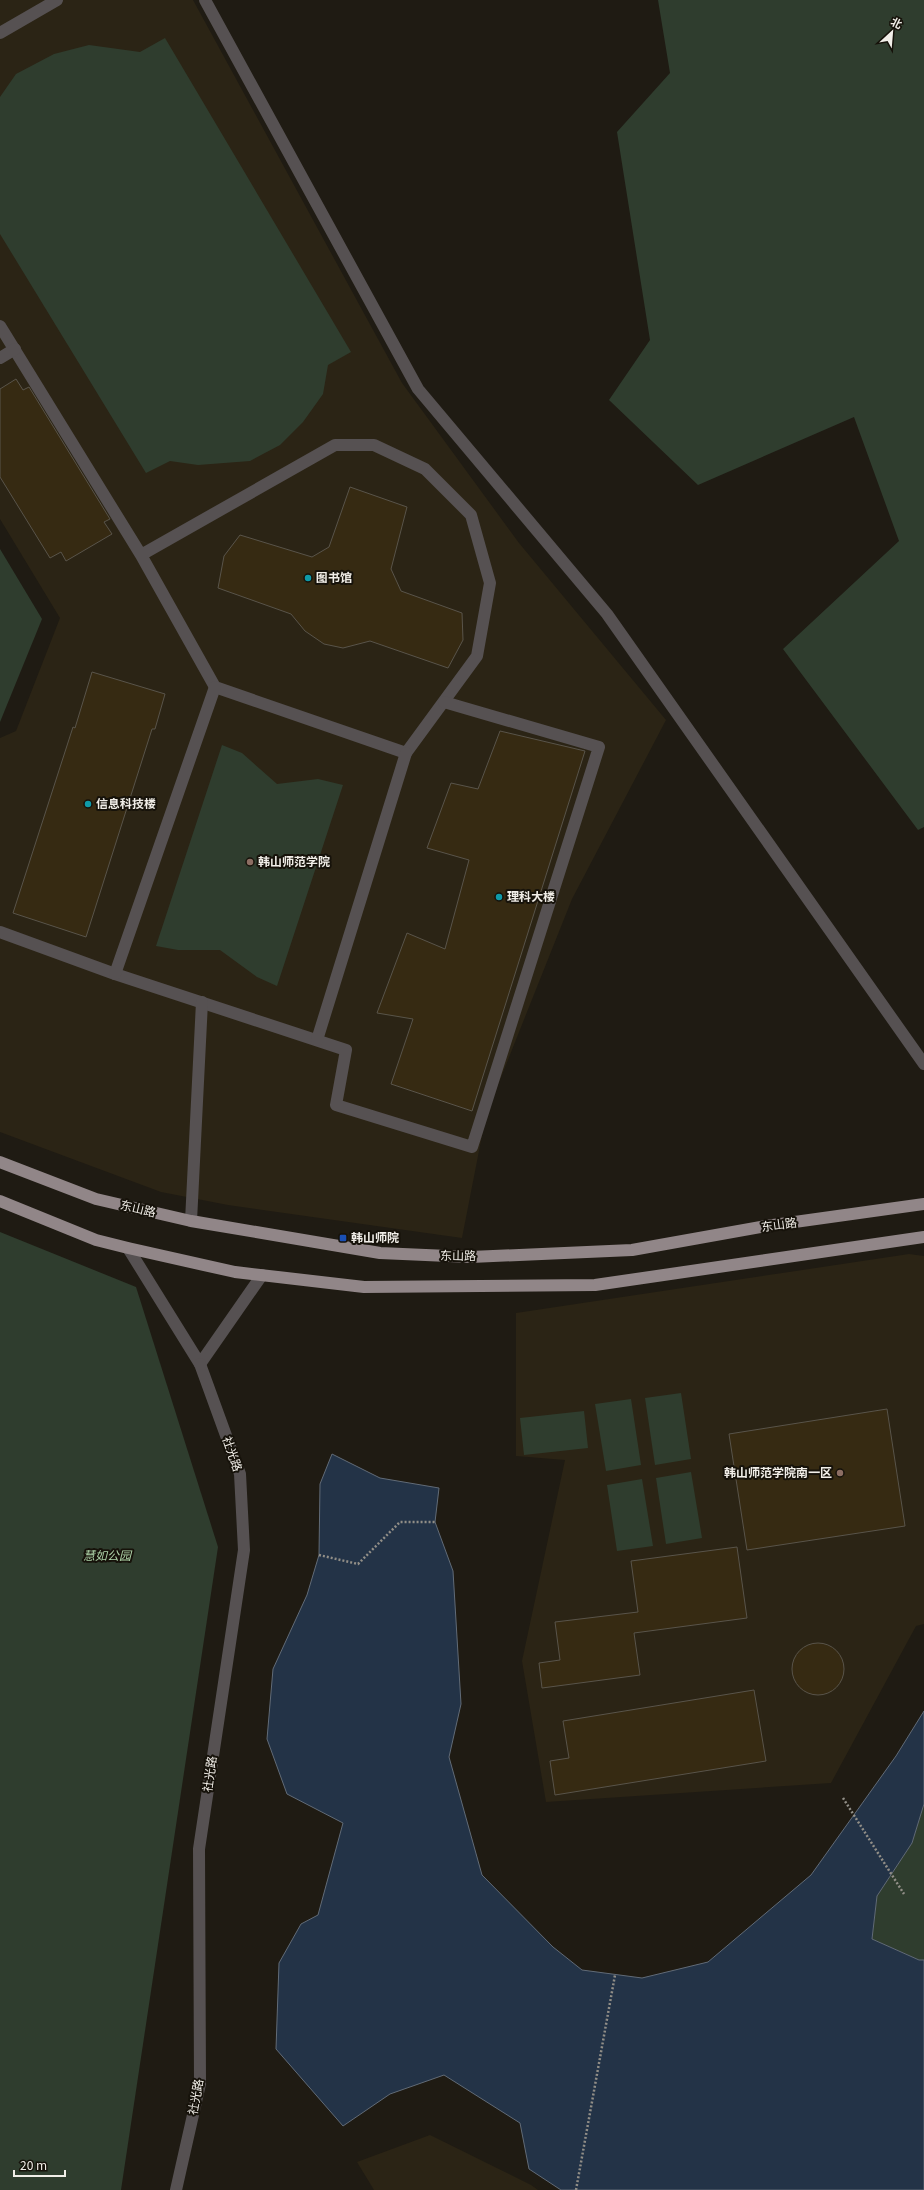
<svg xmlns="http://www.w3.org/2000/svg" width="924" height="2190" font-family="Georgia,'Noto Sans SC',serif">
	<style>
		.built { fill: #2b2415 }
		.green { fill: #2f3d2e }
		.water { fill: #233347; stroke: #616b77 }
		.building { fill: #362a12; stroke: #59544a }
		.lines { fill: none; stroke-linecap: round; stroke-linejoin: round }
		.path { stroke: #918e87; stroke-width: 2.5; stroke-dasharray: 2 2; stroke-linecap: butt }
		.minor { stroke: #565152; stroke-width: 12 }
		.tertiary { stroke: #565152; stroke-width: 12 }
		.primary { stroke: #918688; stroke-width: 12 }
		.culture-dot { fill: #0f9aa8; stroke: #16120a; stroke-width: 1.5 }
		.education-dot { fill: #8d6e63; stroke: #16120a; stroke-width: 1.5 }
		.transit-dot { fill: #1a4fb4; stroke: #16120a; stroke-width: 1.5 }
		.labels { text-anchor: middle; stroke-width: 4; stroke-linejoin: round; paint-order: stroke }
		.poi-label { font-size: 12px; font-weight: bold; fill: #f1eee8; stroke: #16120a; text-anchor: start }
		.street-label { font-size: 12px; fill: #f1eee8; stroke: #16120a }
		.park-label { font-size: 12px; font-style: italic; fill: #aed4a9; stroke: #16120a }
	</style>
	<rect width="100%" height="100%" fill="#1f1b13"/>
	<g class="built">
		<polygon points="0,0 193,0 402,383 519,543 666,720 572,899 486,1115 462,1238 228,1205 161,1192 0,1132 0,738 16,731 60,618 0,519"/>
		<polygon points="909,1254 924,1256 924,1624 916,1626 831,1783 546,1802 522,1661 565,1460 516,1456 516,1313"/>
		<polygon points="430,2135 531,2185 538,2190 374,2190 357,2162"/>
	</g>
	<g class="green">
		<polygon points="658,0 924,0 924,827 918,830 783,649 899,541 854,417 698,485 609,400 650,340 617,132 670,73"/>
		<polygon points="165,38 351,352 328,365 323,394 303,422 280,445 250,461 198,465 170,461 146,473 0,234 0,97 16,74 54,54 89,45 140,52"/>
		<polygon points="0,549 42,619 0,722"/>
		<polygon points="222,745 242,753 277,784 318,779 343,785 277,986 257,977 220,950 178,950 156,946"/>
		<polygon points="0,1232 136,1287 218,1547 121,2190 0,2190"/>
		<polygon points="681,1393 691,1459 655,1465 645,1398"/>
		<polygon points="631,1399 641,1465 606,1471 595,1404"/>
		<polygon points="584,1411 588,1448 524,1455 520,1418"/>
		<polygon points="691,1472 702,1538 666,1544 656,1478"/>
		<polygon points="642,1479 653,1546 617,1551 607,1485"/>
		<polygon points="924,1804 924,1960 919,1960 872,1939 877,1896 912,1843"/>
	</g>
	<polygon class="water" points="332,1454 380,1478 439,1488 435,1522 453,1571 461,1704 449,1757 482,1875 553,1947 582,1970 642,1978 708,1962 811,1875 896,1756 924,1711 924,1804 912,1843 877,1896 872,1939 919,1960 924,1960 924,2190 561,2190 529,2169 520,2123 444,2075 390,2094 343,2126 276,2049 279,1963 301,1924 318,1915 343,1823 287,1794 267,1739 273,1669 307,1595 319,1555 320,1484"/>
	<g class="building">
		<polygon points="16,379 23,390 29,387 110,519 104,522 112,534 66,561 61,552 50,558 0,477 0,389"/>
		<polygon points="350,487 407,507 391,569 401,591 462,613 463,640 448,668 370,641 343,648 324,644 305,631 291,614 218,588 224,556 240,535 312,557 329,547"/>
		<polygon points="92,672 165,694 155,729 152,729 86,937 13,913 73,727 75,728"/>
		<polygon points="500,731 585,751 472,1111 391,1084 413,1019 377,1013 407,933 445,949 469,860 427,848 451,783 478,789"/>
		<polygon points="887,1409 905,1526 747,1550 729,1434"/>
		<polygon points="737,1547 747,1618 634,1633 640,1675 542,1688 539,1663 560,1660 555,1622 638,1612 631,1561"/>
		<circle cx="818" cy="1669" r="26"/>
		<polygon points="754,1690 766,1761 555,1795 550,1761 569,1758 563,1721"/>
	</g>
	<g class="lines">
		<g class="path">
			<polyline points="319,1555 358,1564 400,1522 435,1522"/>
			<polyline points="843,1798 904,1894"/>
			<polyline points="576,2190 615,1975"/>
		</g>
		<g class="minor">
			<polyline points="205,0 418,389 607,614 924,1064"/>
			<polyline points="0,33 57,0"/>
			<polyline points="0,326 141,555 215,687 406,753 477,656 490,583 471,515 425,469 374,445 335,445 141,555"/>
			<polyline points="0,358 15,349"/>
			<polyline points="0,932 115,974 346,1050 336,1105 472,1147 599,747 444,702"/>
			<polyline points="115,974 215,687"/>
			<polyline points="317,1040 406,753"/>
			<polyline points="191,1221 202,1002"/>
		</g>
		<g class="tertiary">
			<polyline points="128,1248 200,1364 262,1275"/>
			<polyline points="176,2190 200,2084 199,1849 244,1550 240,1474 200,1364"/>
		</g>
		<g class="primary">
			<polyline points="0,1162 96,1199 191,1221 380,1253 471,1257 632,1250 766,1226 924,1204"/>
			<polyline points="0,1201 96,1240 128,1248 235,1272 364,1287 595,1285 924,1237"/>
		</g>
	</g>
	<g class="culture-dot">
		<circle cx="308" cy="578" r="4"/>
		<circle cx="88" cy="804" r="4"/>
		<circle cx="499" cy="897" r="4"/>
	</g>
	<g class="education-dot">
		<circle cx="250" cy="862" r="4"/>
		<circle cx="840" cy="1473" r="4"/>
	</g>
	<rect class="transit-dot" x="339" y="1234" width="8" height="8" rx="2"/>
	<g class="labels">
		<g class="poi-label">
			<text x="316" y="582">图书馆</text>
			<text x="96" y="808">信息科技楼</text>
			<text x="258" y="866">韩山师范学院</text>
			<text x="507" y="901">理科大楼</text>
			<text x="351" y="1242">韩山师院</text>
			<text x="832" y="1477" text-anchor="end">韩山师范学院南一区</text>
		</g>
		<g class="street-label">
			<text transform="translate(138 1209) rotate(13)" y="4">东山路</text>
			<text transform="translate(779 1225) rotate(-8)" y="4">东山路</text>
			<text transform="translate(458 1256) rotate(1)" y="4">东山路</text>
			<text transform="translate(232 1454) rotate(71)" y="4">社光路</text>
			<text transform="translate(210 1774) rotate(-82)" y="4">社光路</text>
			<text transform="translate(196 2097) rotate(-80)" y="4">社光路</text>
		</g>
		<g class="park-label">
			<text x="107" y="1560">慧如公园</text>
		</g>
	</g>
	<g transform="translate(892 32) rotate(26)" stroke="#16120a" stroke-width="3" paint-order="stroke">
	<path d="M0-3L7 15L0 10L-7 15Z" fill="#f1eee8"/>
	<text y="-6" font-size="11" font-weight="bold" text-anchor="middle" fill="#f1eee8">北</text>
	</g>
	<path d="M14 2170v6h51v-6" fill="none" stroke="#f1eee8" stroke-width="2"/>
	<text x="20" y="2170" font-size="12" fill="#f1eee8" stroke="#16120a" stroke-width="3" paint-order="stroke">20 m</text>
</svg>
